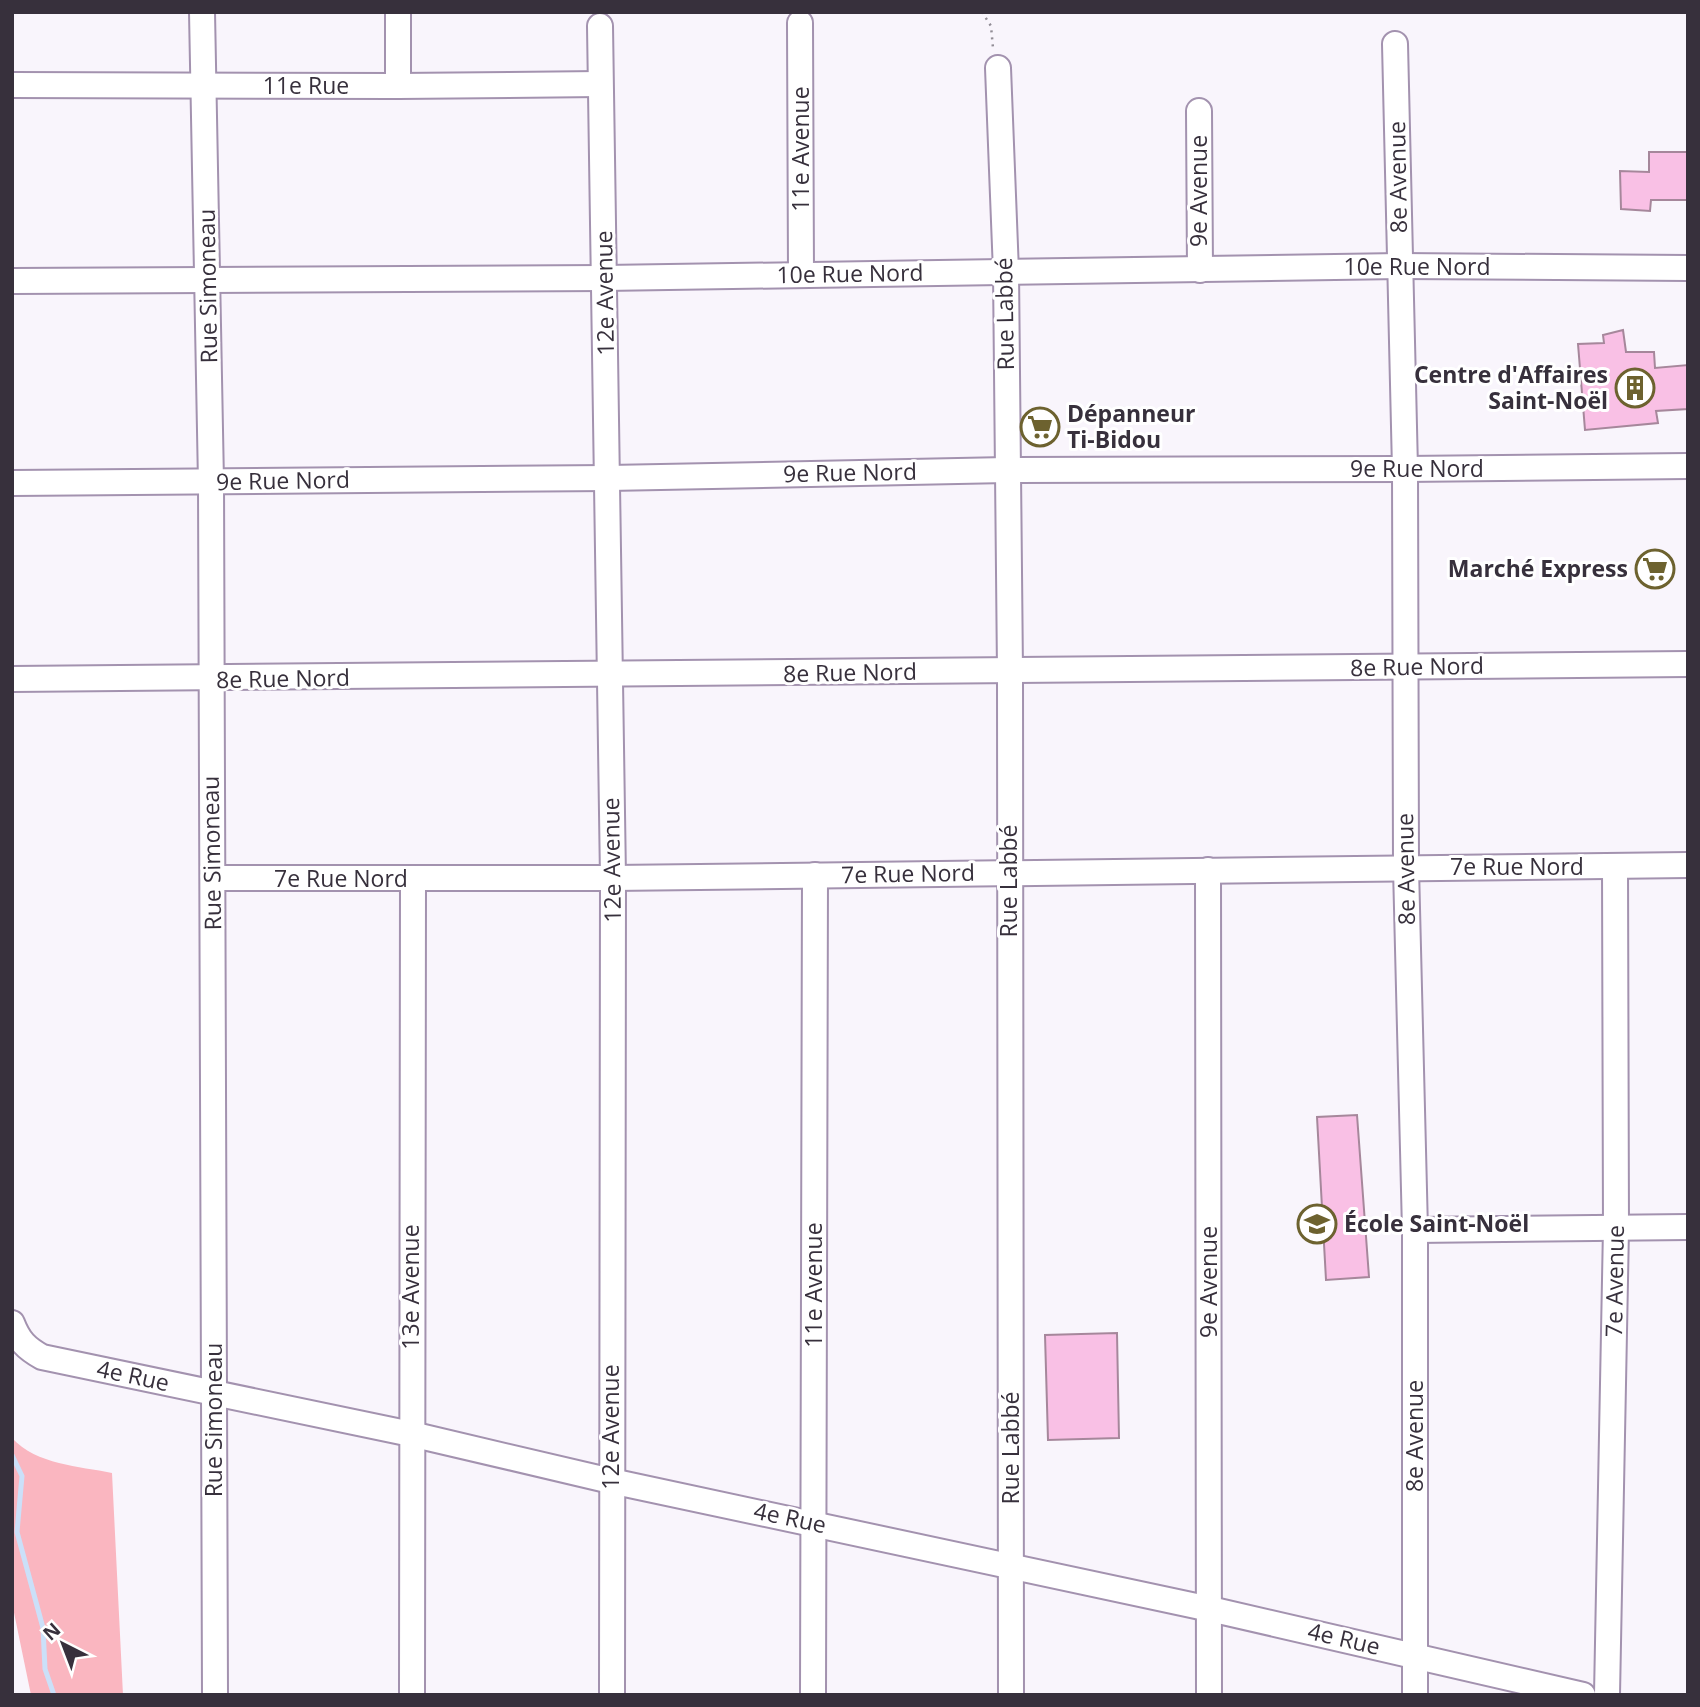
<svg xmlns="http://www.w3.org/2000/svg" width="1700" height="1707" font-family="'Open Sans',sans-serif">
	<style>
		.green { fill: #fab6c0 }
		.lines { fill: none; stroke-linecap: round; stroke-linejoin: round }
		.stream { stroke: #cbe0f9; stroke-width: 5 }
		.building { fill: #f9c0e5; stroke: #a6879b; stroke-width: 2 }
		.minor-casing { stroke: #a392af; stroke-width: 28 }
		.path { stroke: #928d96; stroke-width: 2.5; stroke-dasharray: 2 5; stroke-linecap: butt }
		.minor { stroke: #fff; stroke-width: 24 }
		.labels { text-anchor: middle; stroke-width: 6; stroke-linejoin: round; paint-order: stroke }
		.street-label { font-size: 23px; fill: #37303c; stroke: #fff }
		.poi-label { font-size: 23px; font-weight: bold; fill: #37303c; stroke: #fff; text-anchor: end }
	</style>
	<rect width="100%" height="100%" fill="#f9f5fc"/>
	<path class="green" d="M12,1438C37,1465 79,1466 112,1473L123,1695H31L12,1603Z"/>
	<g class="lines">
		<polyline class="stream" points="12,1455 22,1476 17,1532 43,1628 45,1669 54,1695"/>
	</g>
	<g class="building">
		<polygon points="1649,152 1688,152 1688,200 1651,200 1650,211 1621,209 1620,171 1649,172"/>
		<polygon points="1623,330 1626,352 1654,352 1655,368 1688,365 1688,409 1656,411 1658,423 1585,430 1578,344 1604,343 1603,335"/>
		<polygon points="1357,1115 1369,1277 1326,1280 1317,1117"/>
		<polygon points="1117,1333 1119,1438 1048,1440 1045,1335"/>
	</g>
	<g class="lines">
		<defs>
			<g id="minor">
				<polyline points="202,12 211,482 215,1695"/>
				<polyline points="800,23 801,275"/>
				<polyline points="600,26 613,878 612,1695"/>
				<polyline points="1395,44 1405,469 1406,868 1415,1230 1415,1695"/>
				<polyline points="998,68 1006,272 1010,671 1011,1695"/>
				<polyline points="12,85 398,86 600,84"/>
				<polyline points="398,86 398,12"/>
				<polyline points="1199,111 1200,270"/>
				<polyline points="12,281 605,278 1400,266 1688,268"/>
				<polyline points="12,483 609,478 1007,470 1405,469 1688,466"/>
				<polyline points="12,679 1688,664"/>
				<polyline points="1208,870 1209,1695"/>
				<polyline points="213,878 613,878 1688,865"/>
				<polyline points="1415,1230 1688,1227"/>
				<path d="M12,1323C19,1341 26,1348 42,1357L411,1434L611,1481L1210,1609L1583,1695"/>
				<polyline points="412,1695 413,879"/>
				<polyline points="813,1695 815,875"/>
				<polyline points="1607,1695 1616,1228 1615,866"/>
			</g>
		</defs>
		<use href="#minor" class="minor-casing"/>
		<polyline class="path" points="982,12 991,26 993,48"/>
		<use href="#minor" class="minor"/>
	</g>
	<defs>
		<symbol id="building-ring" viewBox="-11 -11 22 22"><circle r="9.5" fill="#fff" stroke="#6d622f" stroke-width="1.5"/><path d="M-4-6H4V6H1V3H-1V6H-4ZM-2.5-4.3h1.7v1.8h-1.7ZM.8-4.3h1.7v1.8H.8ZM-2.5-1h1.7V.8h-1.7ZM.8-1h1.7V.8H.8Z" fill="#6d622f"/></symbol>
		<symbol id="supermarket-ring" viewBox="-11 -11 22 22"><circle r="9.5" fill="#fff" stroke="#6d622f" stroke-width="1.5"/><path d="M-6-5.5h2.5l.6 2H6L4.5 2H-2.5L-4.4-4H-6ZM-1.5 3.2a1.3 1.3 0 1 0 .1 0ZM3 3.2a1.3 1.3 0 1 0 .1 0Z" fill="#6d622f"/></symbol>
		<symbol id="school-ring" viewBox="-11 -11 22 22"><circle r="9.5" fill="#fff" stroke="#6d622f" stroke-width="1.5"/><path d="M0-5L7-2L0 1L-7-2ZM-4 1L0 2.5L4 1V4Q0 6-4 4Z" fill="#6d622f"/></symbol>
	</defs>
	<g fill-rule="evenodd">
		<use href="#building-ring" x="1613" y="366" width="44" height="44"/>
		<use href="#supermarket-ring" x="1018" y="405" width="44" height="44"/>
		<use href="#supermarket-ring" x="1633" y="547" width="44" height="44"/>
		<use href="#school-ring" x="1295" y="1202" width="44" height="44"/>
	</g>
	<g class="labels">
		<g class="street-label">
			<text x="306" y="94">11e Rue</text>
			<text transform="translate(801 149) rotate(-90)" y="8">11e Avenue</text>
			<text transform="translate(1398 177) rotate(-91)" y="8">8e Avenue</text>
			<text transform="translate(1199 191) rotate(-90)" y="8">9e Avenue</text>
			<text x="1417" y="275">10e Rue Nord</text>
			<text transform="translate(850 274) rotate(-1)" y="8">10e Rue Nord</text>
			<text transform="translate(208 286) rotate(-91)" y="8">Rue Simoneau</text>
			<text transform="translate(605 293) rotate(-91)" y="8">12e Avenue</text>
			<text transform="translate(1005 314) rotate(-91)" y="8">Rue Labbé</text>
			<text x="1417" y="477">9e Rue Nord</text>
			<text transform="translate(850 473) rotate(-1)" y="8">9e Rue Nord</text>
			<text transform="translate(283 481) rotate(-1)" y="8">9e Rue Nord</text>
			<text transform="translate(1417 667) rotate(-1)" y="8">8e Rue Nord</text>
			<text transform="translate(850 673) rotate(-1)" y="8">8e Rue Nord</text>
			<text transform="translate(283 679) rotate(-1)" y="8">8e Rue Nord</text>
			<text transform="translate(212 853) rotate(-91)" y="8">Rue Simoneau</text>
			<text transform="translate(612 860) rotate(-91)" y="8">12e Avenue</text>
			<text x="1517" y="875">7e Rue Nord</text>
			<text transform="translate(1406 869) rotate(-91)" y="8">8e Avenue</text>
			<text transform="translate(908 874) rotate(-1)" y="8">7e Rue Nord</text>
			<text x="341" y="887">7e Rue Nord</text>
			<text transform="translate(1009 881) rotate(-90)" y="8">Rue Labbé</text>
			<text transform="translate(1615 1281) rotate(-89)" y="8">7e Avenue</text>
			<text transform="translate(1209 1282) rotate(-90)" y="8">9e Avenue</text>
			<text transform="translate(814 1285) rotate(-90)" y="8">11e Avenue</text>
			<text transform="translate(411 1287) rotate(-90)" y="8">13e Avenue</text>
			<text transform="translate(133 1376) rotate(12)" y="8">4e Rue</text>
			<text transform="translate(214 1420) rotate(-90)" y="8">Rue Simoneau</text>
			<text transform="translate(611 1427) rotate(-90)" y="8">12e Avenue</text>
			<text transform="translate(1415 1436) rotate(-90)" y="8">8e Avenue</text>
			<text transform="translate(1011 1448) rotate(-90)" y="8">Rue Labbé</text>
			<text transform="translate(790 1518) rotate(12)" y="8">4e Rue</text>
			<text transform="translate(1344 1639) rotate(13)" y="8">4e Rue</text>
		</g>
		<g class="poi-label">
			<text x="1608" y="383">Centre d'Affaires<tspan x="1608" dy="26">Saint-Noël</tspan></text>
			<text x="1067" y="422" text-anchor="start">Dépanneur<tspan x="1067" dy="26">Ti-Bidou</tspan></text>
			<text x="1628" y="577">Marché Express</text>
			<text x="1344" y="1232" text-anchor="start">École Saint-Noël</text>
		</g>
	</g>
	<rect width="1700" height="1707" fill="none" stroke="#37303c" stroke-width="28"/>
	<g transform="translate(63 1644) rotate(318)" stroke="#ffffff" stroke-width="5" paint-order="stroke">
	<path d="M0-5L12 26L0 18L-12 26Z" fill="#37303c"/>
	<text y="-10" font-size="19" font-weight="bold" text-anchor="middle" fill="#37303c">N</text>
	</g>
</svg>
